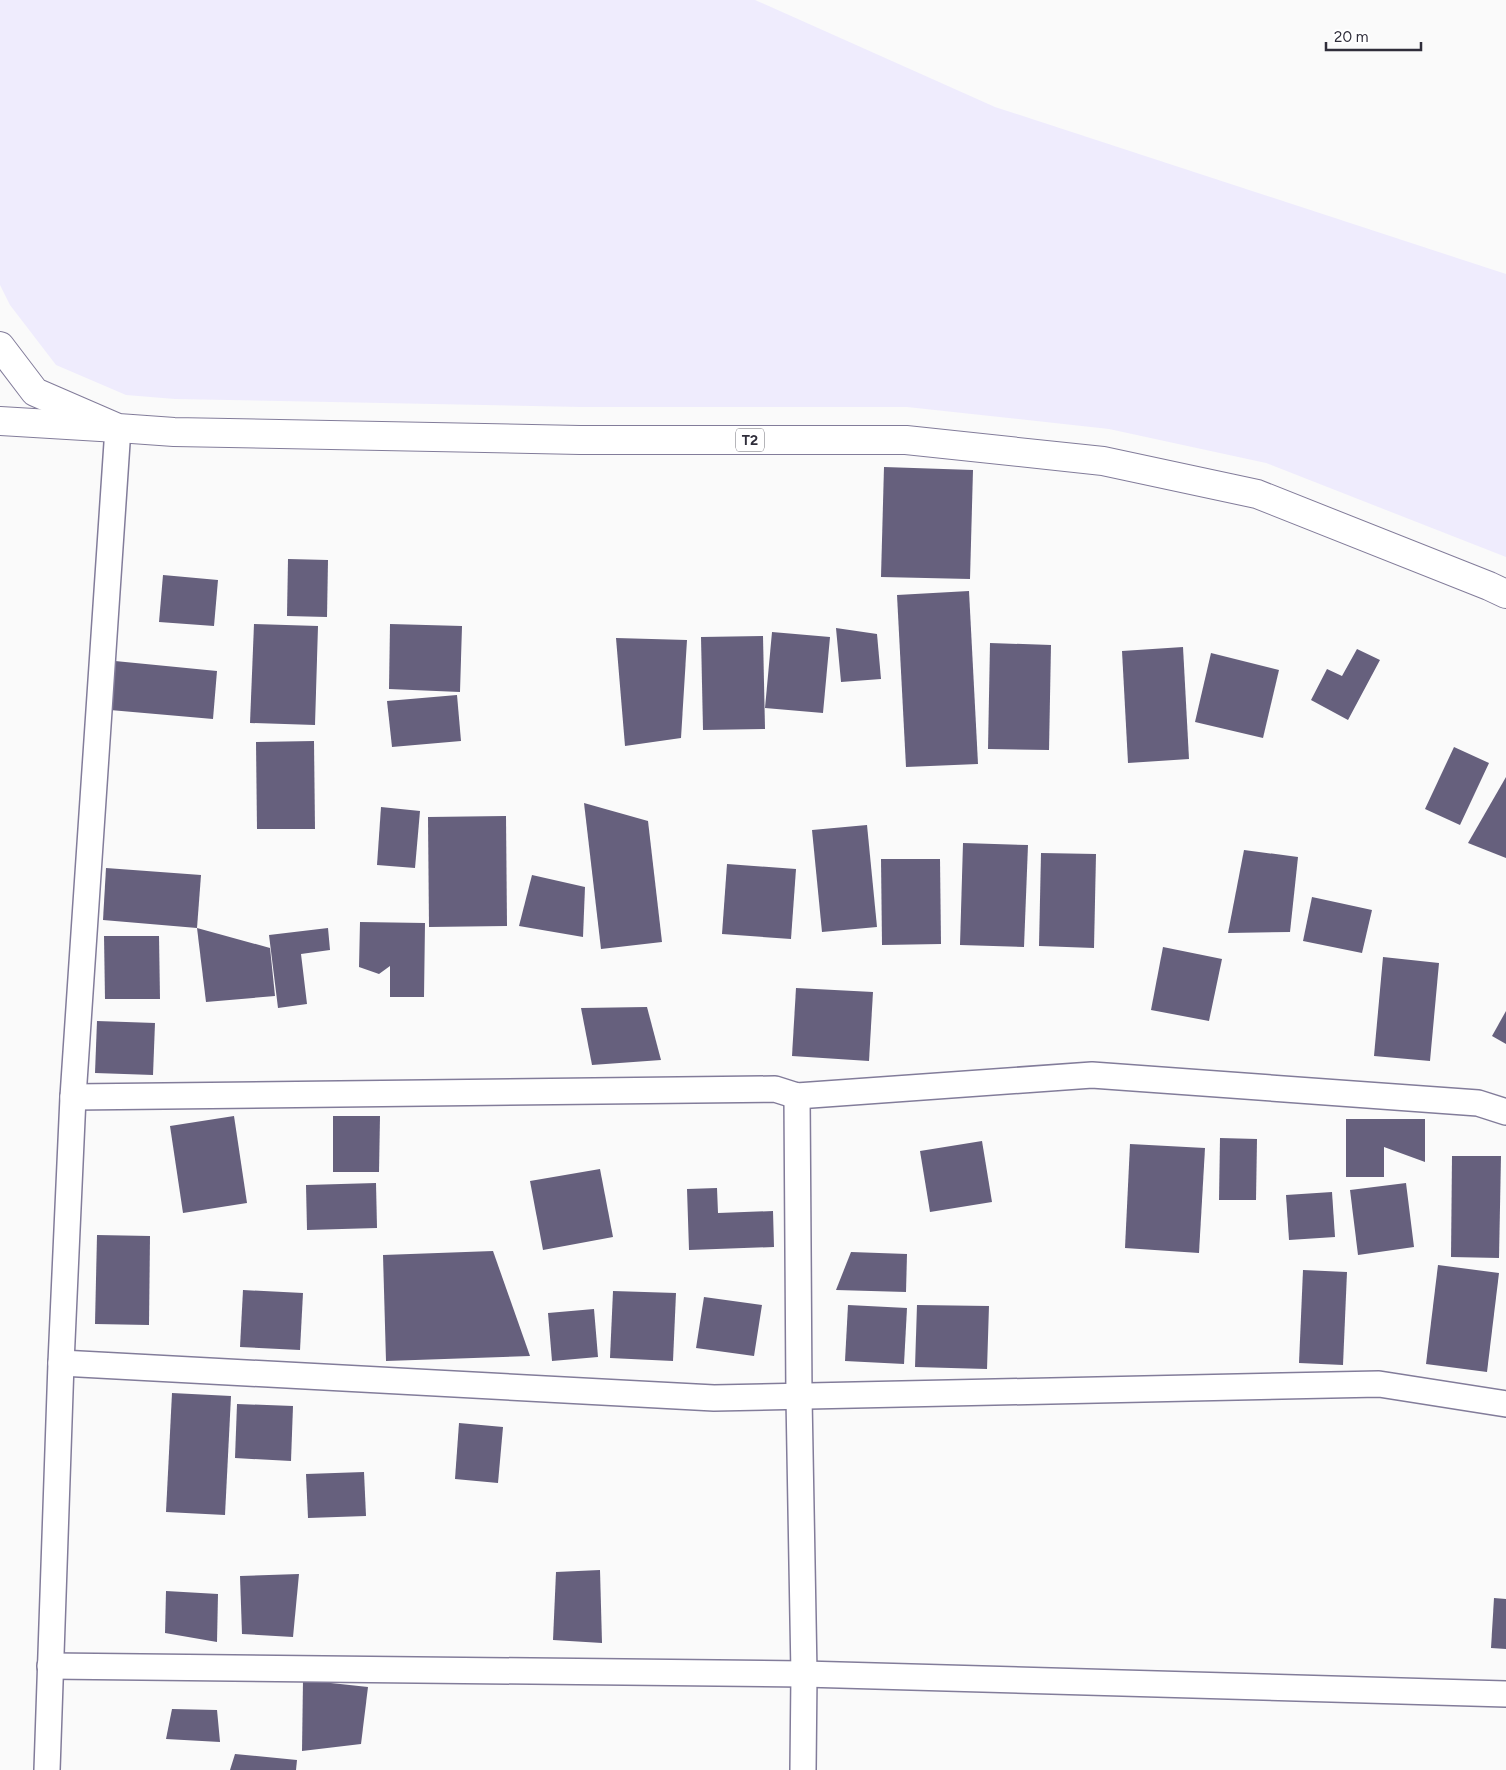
<svg xmlns="http://www.w3.org/2000/svg" width="1506" height="1770" font-family="Figtree,sans-serif">
	<style>
		.built { fill: #efecfd }
		.building { fill: #66607d }
		.lines { fill: none; stroke-linecap: round; stroke-linejoin: round }
		.street-casing { stroke: #827c9a; stroke-width: 28 }
		.secondary-casing { stroke: #827c9a; stroke-width: 30 }
		.highway-casing { stroke: #827c9a; stroke-width: 30 }
		.street { stroke: #fff; stroke-width: 25 }
		.secondary { stroke: #fff; stroke-width: 28 }
		.highway { stroke: #fff; stroke-width: 28 }
		.labels { text-anchor: middle; stroke-width: 5; stroke-linejoin: round; paint-order: stroke }
		.shield { fill: #fff; stroke: #6d6c75; stroke-width: 1 }
		.shield-label { font-size: 14px; font-weight: bold; fill: #2f2d3a }
	</style>
	<rect width="100%" height="100%" fill="#fafafa"/>
	<polygon class="built" points="0,0 755,0 995,107 1506,274 1506,557 1266,463 1109,429 907,407 580,407 175,399 126,395 56,365 10,305 0,285"/>
	<g class="building">
		<polygon points="884,467 973,470 970,579 881,577"/>
		<polygon points="288,559 328,560 327,617 287,616"/>
		<polygon points="163,575 218,580 214,626 159,622"/>
		<polygon points="969,591 978,764 906,767 897,595"/>
		<polygon points="254,624 318,626 315,725 250,723"/>
		<polygon points="390,624 462,626 460,692 389,689"/>
		<polygon points="836,628 877,634 881,679 841,682"/>
		<polygon points="772,632 830,637 823,713 765,708"/>
		<polygon points="763,636 765,729 703,730 701,637"/>
		<polygon points="616,638 687,640 681,738 625,746"/>
		<polygon points="990,643 1051,645 1049,750 988,749"/>
		<polygon points="1183,647 1189,759 1128,763 1122,651"/>
		<polygon points="1357,649 1380,660 1348,720 1311,700 1327,669 1342,676"/>
		<polygon points="1211,653 1279,670 1263,738 1195,722"/>
		<polygon points="115,661 217,671 213,719 110,710"/>
		<polygon points="457,695 461,741 392,747 387,701"/>
		<polygon points="314,741 315,829 257,829 256,742"/>
		<polygon points="1454,747 1489,763 1460,825 1425,809"/>
		<polygon points="1506,777 1506,858 1468,843"/>
		<polygon points="584,803 648,821 662,942 601,949"/>
		<polygon points="381,807 420,811 415,868 377,865"/>
		<polygon points="506,816 507,926 429,927 428,817"/>
		<polygon points="867,825 877,927 822,932 812,830"/>
		<polygon points="963,843 1028,845 1024,947 960,945"/>
		<polygon points="1244,850 1298,857 1290,932 1228,933"/>
		<polygon points="1041,853 1096,854 1094,948 1039,946"/>
		<polygon points="881,859 940,859 941,944 882,945"/>
		<polygon points="727,864 796,869 791,939 722,934"/>
		<polygon points="106,868 201,875 197,928 103,920"/>
		<polygon points="532,875 585,887 583,937 519,926"/>
		<polygon points="1312,897 1372,910 1362,953 1303,941"/>
		<polygon points="360,922 425,923 424,997 390,997 390,966 379,974 359,967"/>
		<polygon points="197,928 270,948 275,996 206,1002"/>
		<polygon points="328,928 330,950 301,954 307,1004 278,1008 269,935"/>
		<polygon points="104,936 159,936 160,999 105,999"/>
		<polygon points="1163,947 1222,959 1209,1021 1151,1010"/>
		<polygon points="1383,957 1439,963 1430,1061 1374,1056"/>
		<polygon points="796,988 873,992 869,1061 792,1056"/>
		<polygon points="647,1007 661,1060 592,1065 581,1008"/>
		<polygon points="1506,1011 1506,1044 1492,1036"/>
		<polygon points="97,1021 155,1023 153,1075 95,1073"/>
		<polygon points="234,1116 247,1203 183,1213 170,1126"/>
		<polygon points="333,1116 380,1116 379,1172 333,1172"/>
		<polygon points="1346,1119 1425,1119 1425,1162 1384,1147 1384,1177 1346,1177"/>
		<polygon points="1220,1138 1257,1139 1256,1200 1219,1200"/>
		<polygon points="982,1141 992,1202 930,1212 920,1151"/>
		<polygon points="1130,1144 1205,1148 1199,1253 1125,1248"/>
		<polygon points="1452,1156 1501,1156 1499,1258 1451,1257"/>
		<polygon points="600,1169 613,1237 543,1250 530,1181"/>
		<polygon points="376,1183 377,1228 307,1230 306,1185"/>
		<polygon points="1406,1183 1414,1247 1358,1255 1350,1190"/>
		<polygon points="717,1188 718,1213 773,1211 774,1247 689,1250 687,1189"/>
		<polygon points="1332,1192 1335,1237 1289,1240 1286,1195"/>
		<polygon points="97,1235 150,1236 149,1325 95,1324"/>
		<polygon points="493,1251 530,1356 386,1361 383,1255"/>
		<polygon points="851,1252 907,1254 906,1292 836,1290"/>
		<polygon points="1438,1265 1499,1273 1487,1372 1426,1364"/>
		<polygon points="1303,1270 1347,1272 1343,1365 1299,1363"/>
		<polygon points="243,1290 303,1293 300,1350 240,1347"/>
		<polygon points="613,1291 676,1293 673,1361 610,1358"/>
		<polygon points="704,1297 762,1305 754,1356 696,1348"/>
		<polygon points="848,1305 907,1308 904,1364 845,1361"/>
		<polygon points="917,1305 989,1306 987,1369 915,1367"/>
		<polygon points="594,1309 598,1357 552,1361 548,1313"/>
		<polygon points="172,1393 231,1396 225,1515 166,1512"/>
		<polygon points="237,1404 293,1406 291,1461 235,1458"/>
		<polygon points="459,1423 503,1427 498,1483 455,1479"/>
		<polygon points="364,1472 366,1516 308,1518 306,1474"/>
		<polygon points="600,1570 602,1643 553,1640 556,1572"/>
		<polygon points="299,1574 293,1637 242,1634 240,1576"/>
		<polygon points="166,1591 218,1594 217,1642 165,1633"/>
		<polygon points="1494,1598 1506,1599 1506,1649 1491,1648"/>
		<polygon points="303,1680 368,1687 361,1744 302,1751"/>
		<polygon points="172,1709 217,1710 220,1742 166,1739"/>
		<polygon points="235,1754 297,1760 296,1770 230,1770"/>
	</g>
	<g class="lines">
		<defs>
			<g id="street">
				<polyline points="797,1096 799,1397 804,1674 803,1770"/>
				<polyline points="73,1097 775,1089 797,1096 1092,1075 1478,1103 1506,1112"/>
				<polyline points="61,1363 714,1398 1379,1384 1506,1404"/>
				<polyline points="50,1666 804,1674 1506,1694"/>
				<polyline points="47,1770 61,1363 73,1097 118,428"/>
			</g>
			<polyline id="secondary" points="0,421 117,428"/>
			<polyline id="highway" points="0,346 35,392 118,428 174,432 580,440 906,440 1103,461 1257,494 1489,586 1506,594"/>
		</defs>
		<use href="#street" class="street-casing"/>
		<use href="#secondary" class="secondary-casing"/>
		<use href="#highway" class="highway-casing"/>
		<use href="#street" class="street"/>
		<use href="#secondary" class="secondary"/>
		<use href="#highway" class="highway"/>
	</g>
	<g class="labels">
		<rect class="shield" x="736" y="428.5" width="28" height="23" rx="4"/>
		<g class="shield-label">
			<text x="750" y="445">T2</text>
		</g>
	</g>
	<path d="M1326 42v8h95v-8" fill="none" stroke="#2f2d3a" stroke-width="2.5"/>
	<text x="1334" y="42" font-size="15" fill="#2f2d3a" stroke="#ffffff" stroke-width="4" paint-order="stroke">20 m</text>
</svg>
